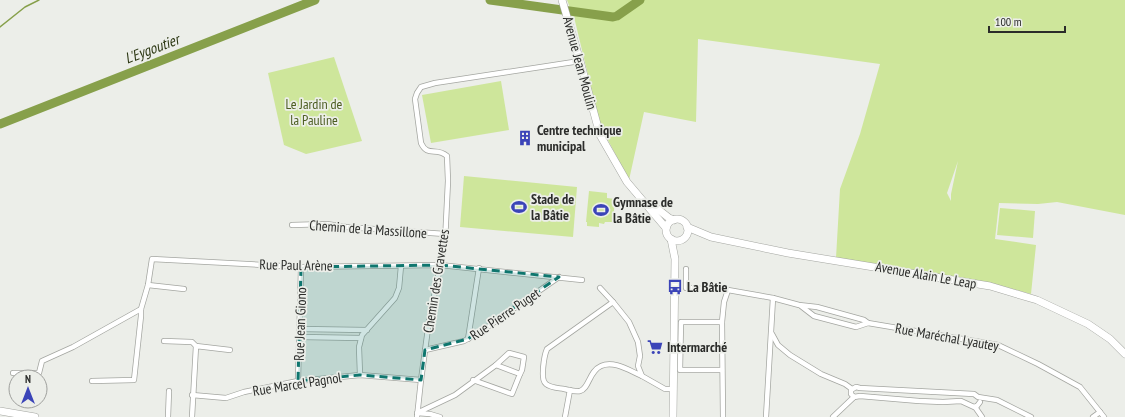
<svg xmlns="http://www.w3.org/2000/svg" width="1125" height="417" font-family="'PT Sans Narrow',sans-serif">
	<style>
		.green { fill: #cee69b; fill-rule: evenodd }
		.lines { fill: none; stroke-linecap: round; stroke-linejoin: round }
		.stream { stroke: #87a04b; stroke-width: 1.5 }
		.river { stroke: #87a04b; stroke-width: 9 }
		.street-casing { stroke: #a4a6a1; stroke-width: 6 }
		.secondary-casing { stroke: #a4a6a1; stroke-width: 8 }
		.primary-casing { stroke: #a4a6a1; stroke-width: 8 }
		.street { stroke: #fff; stroke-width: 4.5 }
		.secondary { stroke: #fff; stroke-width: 7 }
		.primary { stroke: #fff; stroke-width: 7 }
		.marked { fill: #0f766e; fill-opacity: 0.2; stroke: #0f766e; stroke-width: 3; stroke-dasharray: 8 5; stroke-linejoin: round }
		.labels { text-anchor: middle; stroke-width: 3.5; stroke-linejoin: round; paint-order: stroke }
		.street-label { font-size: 14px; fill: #2b2c2a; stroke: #eceee9 }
		.park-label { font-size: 14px; fill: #4c5d21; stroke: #eceee9 }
		.poi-label { font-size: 14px; font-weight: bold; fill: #2b2c2a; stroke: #eceee9; text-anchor: start }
		.water-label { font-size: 15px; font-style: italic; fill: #2c3713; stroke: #eceee9 }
	</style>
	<rect width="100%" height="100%" fill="#eceee9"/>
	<g class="green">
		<path d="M567,0H1125V215L1057,202L1038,204L999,203L995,239L1036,245L1031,294L991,283L836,258L840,189L860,134L880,64L698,39L696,122L644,112L629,180L600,125L575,21ZM958,161L951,194V201L947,193Z"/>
		<polygon points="334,57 362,141 306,154 284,145 268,73"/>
		<polygon points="501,81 509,130 431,143 422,95"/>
		<polygon points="464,176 577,187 573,237 460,227"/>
		<polygon points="589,191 607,193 607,198 615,199 613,222 605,222 604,224 599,223 599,227 587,226 587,222 586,222"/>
		<polygon points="1000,208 1035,211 1033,238 997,235"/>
	</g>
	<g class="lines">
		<polyline class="stream" points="0,27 25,7 39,0"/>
		<g class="river">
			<polyline points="490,0 613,17 617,16 640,0"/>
			<polyline points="0,124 315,0"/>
		</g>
		<defs>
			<g id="street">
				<polyline points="292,225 327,224 346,227 445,234"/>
				<polyline points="686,269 686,288 728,290 773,298 799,305 817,307 864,320 868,323 998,345 1038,364 1080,387 1104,417"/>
				<polyline points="148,285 184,289"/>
				<polyline points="600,288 613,302"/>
				<path d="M613,302L629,322L638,342L640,356L638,366L642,376C630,371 614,360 601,366C589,371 589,389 580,391C575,392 569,390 564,389C559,388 551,388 546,384C540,380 544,356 547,349Z"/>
				<polyline points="801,306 814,316 856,327 868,323"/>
				<polyline points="722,322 681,322 680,370 722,370"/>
				<polyline points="300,329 367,330"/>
				<polyline points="772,334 778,345 790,355 821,374 845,384 852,389"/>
				<polyline points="300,337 361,338"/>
				<polyline points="468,339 479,268"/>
				<polyline points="164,341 192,342 196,346"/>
				<polyline points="425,350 464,341 480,332 559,277"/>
				<polyline points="496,365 509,353 524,357 522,370 520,374"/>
				<polyline points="13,373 39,373 42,361 73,347 141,309"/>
				<polyline points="360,375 359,347 362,335 395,298 399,288 401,266"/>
				<polyline points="642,376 665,389 674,389"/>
				<polyline points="92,381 134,380 141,316 141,309 148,285 152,259 301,267 440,265 582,280"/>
				<polyline points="298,381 301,267"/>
				<polyline points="192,395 226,398 244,392 298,381 360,375 421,380"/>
				<polyline points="854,397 851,394 851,390 856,387 860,388 974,394 978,397 997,400 1031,417"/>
				<polyline points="854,397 860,396 919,401 943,402 961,401 974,407 977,406 980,402"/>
				<polyline points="975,407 982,417"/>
				<polyline points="168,417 169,391"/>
				<polyline points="192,417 196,346 230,350"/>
				<path d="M417,417L421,380L429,321L445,242L448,181L447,156C436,146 428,158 421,143L415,99L417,93L421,87L435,83L580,61"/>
				<polyline points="440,417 430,414 417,413 455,395 496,365 520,374 512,394 473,380"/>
				<polyline points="565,417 570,390"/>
				<polyline points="723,417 722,322 724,302 728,290"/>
				<polyline points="766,417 773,298"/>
				<polyline points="833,417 854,397"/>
				<polyline points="1093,417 1100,412"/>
			</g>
			<g id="secondary">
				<polyline points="562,0 580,61 600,135 627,182 666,228"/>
				<polyline points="655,207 669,218 674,220"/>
				<circle cx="677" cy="230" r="11"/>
				<polyline points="687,227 711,237 788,253 990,286 1037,300 1088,324 1110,339 1125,354"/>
				<polyline points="671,239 675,259 673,417"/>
			</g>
			<polyline id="primary" points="0,411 35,417"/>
		</defs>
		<use href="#street" class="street-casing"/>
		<use href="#secondary" class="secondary-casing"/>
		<use href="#primary" class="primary-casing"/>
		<use href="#street" class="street"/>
		<use href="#secondary" class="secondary"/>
		<use href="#primary" class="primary"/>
	</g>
	<path class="marked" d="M440,265L559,277L468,339L425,350L421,380L360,375L298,381L301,267Z"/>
	<defs>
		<symbol id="building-bare" viewBox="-9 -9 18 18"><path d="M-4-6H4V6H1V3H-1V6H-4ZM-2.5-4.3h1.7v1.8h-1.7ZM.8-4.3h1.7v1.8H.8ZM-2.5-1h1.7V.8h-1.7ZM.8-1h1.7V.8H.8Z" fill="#3b44b8" stroke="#eceee9" stroke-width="2.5" paint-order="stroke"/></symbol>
		<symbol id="stadium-bare" viewBox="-9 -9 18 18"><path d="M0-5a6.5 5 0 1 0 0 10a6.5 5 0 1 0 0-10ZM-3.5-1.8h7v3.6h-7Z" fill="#3b44b8" stroke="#eceee9" stroke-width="2.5" paint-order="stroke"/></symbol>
		<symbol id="bus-bare" viewBox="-9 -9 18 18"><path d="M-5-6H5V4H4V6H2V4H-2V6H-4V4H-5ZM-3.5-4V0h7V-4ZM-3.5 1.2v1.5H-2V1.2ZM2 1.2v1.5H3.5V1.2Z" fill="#3b44b8" stroke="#eceee9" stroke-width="2.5" paint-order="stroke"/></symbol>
		<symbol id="supermarket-bare" viewBox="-9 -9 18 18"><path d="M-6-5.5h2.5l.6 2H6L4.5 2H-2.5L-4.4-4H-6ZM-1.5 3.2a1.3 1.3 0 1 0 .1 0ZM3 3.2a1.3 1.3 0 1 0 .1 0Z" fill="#3b44b8" stroke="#eceee9" stroke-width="2.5" paint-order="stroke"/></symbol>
	</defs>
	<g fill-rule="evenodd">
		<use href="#building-bare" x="514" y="127" width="22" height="22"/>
		<use href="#stadium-bare" x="508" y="196" width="22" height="22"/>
		<use href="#stadium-bare" x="590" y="199" width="22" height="22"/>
		<use href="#bus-bare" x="664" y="276" width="22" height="22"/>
		<use href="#supermarket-bare" x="644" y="336" width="22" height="22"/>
	</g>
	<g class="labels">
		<g class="street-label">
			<text transform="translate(580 63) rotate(75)" y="5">Avenue Jean Moulin</text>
			<text transform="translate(368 229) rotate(4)" y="5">Chemin de la Massillone</text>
			<text transform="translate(296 265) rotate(1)" y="5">Rue Paul Arène</text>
			<text transform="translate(926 275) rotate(10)" y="5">Avenue Alain Le Leap</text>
			<text transform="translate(436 281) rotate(-81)" y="5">Chemin des Gravettes</text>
			<text transform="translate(505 314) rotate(-34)" y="5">Rue Pierre Puget</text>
			<text transform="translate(300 324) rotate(-88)" y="5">Rue Jean Giono</text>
			<text transform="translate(947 337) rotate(10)" y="5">Rue Maréchal Lyautey</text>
			<text transform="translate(297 384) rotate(-9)" y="5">Rue Marcel Pagnol</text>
		</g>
		<g class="park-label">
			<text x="314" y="109">Le Jardin de<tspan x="314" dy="16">la Pauline</tspan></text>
		</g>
		<g class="poi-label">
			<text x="537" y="135">Centre technique<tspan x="537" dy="16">municipal</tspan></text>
			<text x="531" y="204">Stade de<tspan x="531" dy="16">la Bâtie</tspan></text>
			<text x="613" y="207">Gymnase de<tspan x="613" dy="16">la Bâtie</tspan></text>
			<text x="687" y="292">La Bâtie</text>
			<text x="667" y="352">Intermarché</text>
		</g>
		<g class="water-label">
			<text transform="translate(152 49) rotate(-21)" y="5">L'Eygoutier</text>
		</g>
	</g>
	<g transform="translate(28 389)"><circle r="19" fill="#eceee9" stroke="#9fa09d"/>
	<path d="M0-3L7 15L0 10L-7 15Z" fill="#3b44b8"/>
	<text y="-6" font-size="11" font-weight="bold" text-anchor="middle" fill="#2b2c2a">N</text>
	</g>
	<path d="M989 26v6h76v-6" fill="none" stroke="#2b2c2a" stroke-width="2"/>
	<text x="995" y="26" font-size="12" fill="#2b2c2a" stroke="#eceee9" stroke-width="3" paint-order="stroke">100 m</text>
</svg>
